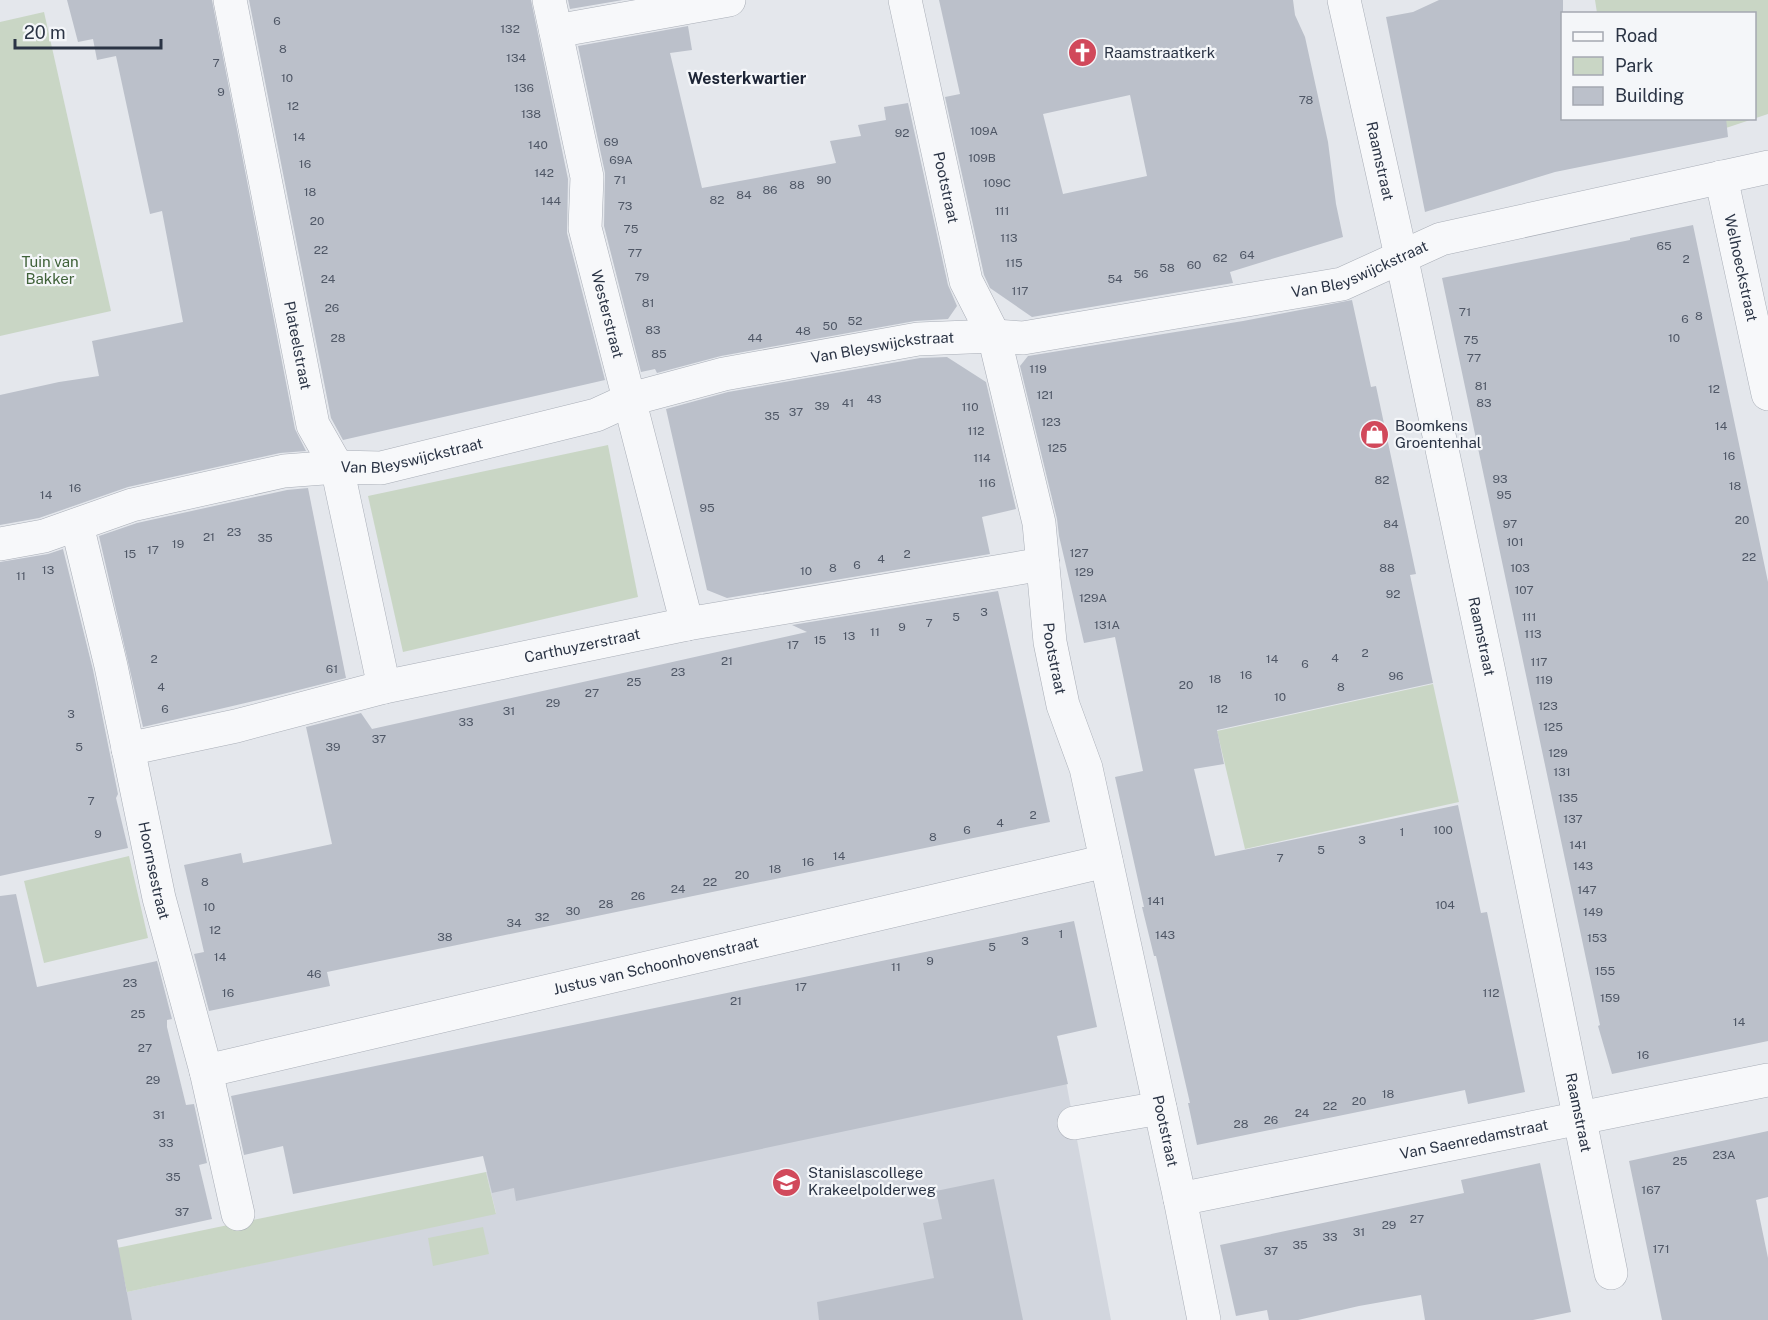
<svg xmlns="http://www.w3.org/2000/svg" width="1768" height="1320" font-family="'Public Sans',sans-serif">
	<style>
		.built { fill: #d2d6de }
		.green { fill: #c9d6c5 }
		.building { fill: #bbc0ca; fill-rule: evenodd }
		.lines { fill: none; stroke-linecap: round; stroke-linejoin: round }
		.minor-casing { stroke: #a9aeb7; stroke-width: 34 }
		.minor { stroke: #f7f8fa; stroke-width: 33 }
		.labels { text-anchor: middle; stroke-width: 4.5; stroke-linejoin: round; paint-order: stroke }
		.number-label { font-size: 12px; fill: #4f5766 }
		.poi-label { font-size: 15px; fill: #2b3445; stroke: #f4f6f9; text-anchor: start }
		.street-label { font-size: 15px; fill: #2b3445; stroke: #f4f6f9 }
		.park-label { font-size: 15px; fill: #3f6138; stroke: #f4f6f9 }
		.neighbourhood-label { font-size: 16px; font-weight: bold; fill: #1d2536; stroke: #f4f6f9 }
	</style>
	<rect width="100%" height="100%" fill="#e4e7ec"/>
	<polygon class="built" points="1058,1039 1111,1320 48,1320 80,1302 496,1213 486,1172 737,1109"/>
	<g class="green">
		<polygon points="1595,0 1768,0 1768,114 1675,145 1655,119 1754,118 1754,14 1597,13"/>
		<polygon points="44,12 111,311 0,336 0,22"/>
		<polygon points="608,445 638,597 403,652 368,496"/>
		<polygon points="1433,684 1459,802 1245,849 1217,731"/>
		<polygon points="129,856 148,938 44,963 24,881"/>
		<polygon points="486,1172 496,1214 127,1292 117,1248"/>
		<polygon points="483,1227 489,1254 433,1266 428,1238"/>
	</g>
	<g class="building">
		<polygon points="67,0 212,0 295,429 306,451 280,453 128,487 39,518 0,525 0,395 59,382 99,376 92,341 183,322 162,211 150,214 116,56 97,60 93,39 78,42"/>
		<polygon points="249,0 531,0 568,179 567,233 605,380 343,440 331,418"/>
		<polygon points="568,0 623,0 570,9"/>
		<path d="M939,0H1293L1295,15L1305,37L1328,142L1336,204L1343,237L1230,272L1233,283L1032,317L990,288L984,275L945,97L960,94ZM1130,95L1147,176L1063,194L1043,114Z"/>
		<polygon points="1439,0 1563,0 1563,118 1726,118 1728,137 1555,172 1425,212 1386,17 1413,12"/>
		<polygon points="688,26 692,50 670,53 702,188 836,163 830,141 861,136 858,125 886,120 884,107 908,103 948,285 957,306 948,319 915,321 721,356 657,373 655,369 641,372 604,226 605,173 578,46"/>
		<polygon points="1693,225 1768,582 1768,1041 1612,1074 1598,1026 1600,1025 1442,278 1630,240 1630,238"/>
		<polygon points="1352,300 1371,387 1376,386 1416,574 1410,575 1433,683 1217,730 1224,764 1194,769 1215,856 1458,805 1481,913 1487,912 1525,1092 1468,1104 1465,1090 1197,1145 1188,1103 1190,1103 1156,956 1154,956 1142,907 1144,907 1115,777 1143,771 1115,637 1084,643 1059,536 1057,519 1020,366 1028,356 1243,321"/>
		<polygon points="947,357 986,382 1016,509 982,517 990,554 727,598 707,590 666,409 728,392 920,358"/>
		<polygon points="308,488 346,678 271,697 143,727 99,536 137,523 287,490"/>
		<polygon points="63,549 93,670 118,794 116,798 128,848 0,876 0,562 48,554"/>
		<polygon points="998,591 1050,822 327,972 330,986 209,1011 194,954 204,952 184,865 241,853 243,863 332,844 306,727 361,713 372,729 807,632 792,625"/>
		<polygon points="16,894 37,987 157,961 172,1019 167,1020 167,1027 186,1105 194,1104 207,1163 199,1165 212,1219 117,1240 132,1320 0,1320 0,896"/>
		<polygon points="1074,921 1097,1027 1057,1036 1068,1084 516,1201 514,1188 492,1193 483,1156 293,1194 283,1146 244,1155 231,1096"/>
		<polygon points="1768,1131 1768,1197 1756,1200 1768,1258 1768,1320 1662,1320 1629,1161"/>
		<polygon points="1540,1163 1571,1312 1533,1320 1425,1320 1421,1295 1359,1306 1298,1320 1269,1320 1267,1310 1236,1316 1220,1245 1464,1193 1461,1180"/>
		<polygon points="994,1179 1023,1320 819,1320 817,1302 934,1278 923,1223 942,1219 936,1191"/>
	</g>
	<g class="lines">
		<defs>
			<g id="minor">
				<path id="s1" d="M230,0L313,425L337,467L384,687"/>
				<path id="s2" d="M549,0L587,177L585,228L687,624"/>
				<path id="s3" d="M905,0L966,281L994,336L1039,523L1050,642L1063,705L1086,768L1180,1199L1204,1320"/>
				<path id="s4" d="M1344,0L1405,274L1489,672L1611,1273"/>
				<polyline points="556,31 729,0"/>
				<path id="s5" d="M1721,177L1768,394"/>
				<path id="s6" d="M77,525L111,666L159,898L206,1071L238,1214"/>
				<path id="s7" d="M0,544L44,536L132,505L284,471L337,467L381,468L596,415L631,399L724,374L918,339L994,336L1023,338L1342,284L1441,239L1768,167"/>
				<path id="s8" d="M128,749L236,726L384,687L687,624L1043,564"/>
				<path id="s9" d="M206,1071L1106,861"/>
				<polyline points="1074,1123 1160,1108"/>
				<path id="s10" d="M1180,1199L1768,1080"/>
			</g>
		</defs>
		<use href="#minor" class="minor-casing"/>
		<use href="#minor" class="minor"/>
	</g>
	<defs>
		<symbol id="church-disc" viewBox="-11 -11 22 22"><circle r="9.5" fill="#d1495b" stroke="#f4f6f9"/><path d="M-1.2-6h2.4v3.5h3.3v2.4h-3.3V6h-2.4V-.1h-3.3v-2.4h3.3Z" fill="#fff"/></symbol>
		<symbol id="shop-disc" viewBox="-11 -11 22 22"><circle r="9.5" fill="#d1495b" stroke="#f4f6f9"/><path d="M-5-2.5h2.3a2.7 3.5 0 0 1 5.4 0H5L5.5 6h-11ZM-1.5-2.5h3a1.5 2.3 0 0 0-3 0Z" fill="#fff"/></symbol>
		<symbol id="school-disc" viewBox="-11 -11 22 22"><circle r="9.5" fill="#d1495b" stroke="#f4f6f9"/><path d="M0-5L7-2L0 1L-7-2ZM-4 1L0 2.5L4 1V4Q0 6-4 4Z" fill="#fff"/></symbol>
	</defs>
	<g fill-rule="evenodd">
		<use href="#church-disc" x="1066" y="36" width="33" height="33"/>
		<use href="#shop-disc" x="1358" y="418" width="33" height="33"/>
		<use href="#school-disc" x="770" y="1166" width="33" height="33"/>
	</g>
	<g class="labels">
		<g class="number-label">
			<text x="277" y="25">6</text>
			<text x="510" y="33">132</text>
			<text x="283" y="53">8</text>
			<text x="516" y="62">134</text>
			<text x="216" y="67">7</text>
			<text x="287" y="82">10</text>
			<text x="524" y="92">136</text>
			<text x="221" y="96">9</text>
			<text x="1306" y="104">78</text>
			<text x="293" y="110">12</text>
			<text x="531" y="118">138</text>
			<text x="984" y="135">109A</text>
			<text x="902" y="137">92</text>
			<text x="299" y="141">14</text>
			<text x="611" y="146">69</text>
			<text x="538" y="149">140</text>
			<text x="982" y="162">109B</text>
			<text x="621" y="164">69A</text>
			<text x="305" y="168">16</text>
			<text x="544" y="177">142</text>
			<text x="620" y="184">71</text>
			<text x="824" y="184">90</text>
			<text x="997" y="187">109C</text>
			<text x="797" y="189">88</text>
			<text x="770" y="194">86</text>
			<text x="310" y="196">18</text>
			<text x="744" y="199">84</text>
			<text x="717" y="204">82</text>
			<text x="551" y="205">144</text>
			<text x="625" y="210">73</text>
			<text x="1002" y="215">111</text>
			<text x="317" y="225">20</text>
			<text x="631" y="233">75</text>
			<text x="1009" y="242">113</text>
			<text x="1664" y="250">65</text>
			<text x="321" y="254">22</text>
			<text x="635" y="257">77</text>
			<text x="1247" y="259">64</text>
			<text x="1220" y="262">62</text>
			<text x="1686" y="263">2</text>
			<text x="1014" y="267">115</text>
			<text x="1194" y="269">60</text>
			<text x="1167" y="272">58</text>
			<text x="1141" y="278">56</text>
			<text x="642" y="281">79</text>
			<text x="328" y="283">24</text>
			<text x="1115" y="283">54</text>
			<text x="1020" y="295">117</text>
			<text x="648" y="307">81</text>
			<text x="332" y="312">26</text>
			<text x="1465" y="316">71</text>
			<text x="1699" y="320">8</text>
			<text x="1685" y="323">6</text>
			<text x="855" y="325">52</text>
			<text x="830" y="330">50</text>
			<text x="653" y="334">83</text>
			<text x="803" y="335">48</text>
			<text x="338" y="342">28</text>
			<text x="755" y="342">44</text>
			<text x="1674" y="342">10</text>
			<text x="1471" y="344">75</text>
			<text x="659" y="358">85</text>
			<text x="1474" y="362">77</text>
			<text x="1038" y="373">119</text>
			<text x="1481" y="390">81</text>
			<text x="1714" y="393">12</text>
			<text x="1045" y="399">121</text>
			<text x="874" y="403">43</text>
			<text x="848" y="407">41</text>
			<text x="1484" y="407">83</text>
			<text x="822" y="410">39</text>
			<text x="970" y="411">110</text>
			<text x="796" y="416">37</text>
			<text x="772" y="420">35</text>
			<text x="1051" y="426">123</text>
			<text x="1721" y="430">14</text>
			<text x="976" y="435">112</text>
			<text x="1057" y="452">125</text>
			<text x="1729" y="460">16</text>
			<text x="982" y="462">114</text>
			<text x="1500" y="483">93</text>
			<text x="1382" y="484">82</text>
			<text x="987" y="487">116</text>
			<text x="1735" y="490">18</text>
			<text x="75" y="492">16</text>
			<text x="46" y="499">14</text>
			<text x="1504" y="499">95</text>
			<text x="707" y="512">95</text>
			<text x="1742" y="524">20</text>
			<text x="1391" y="528">84</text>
			<text x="1510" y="528">97</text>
			<text x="234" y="536">23</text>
			<text x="209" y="541">21</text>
			<text x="265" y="542">35</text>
			<text x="1515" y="546">101</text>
			<text x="178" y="548">19</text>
			<text x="153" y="554">17</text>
			<text x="1079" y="557">127</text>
			<text x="130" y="558">15</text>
			<text x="907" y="558">2</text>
			<text x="1749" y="561">22</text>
			<text x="881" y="563">4</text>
			<text x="857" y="569">6</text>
			<text x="833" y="572">8</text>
			<text x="1387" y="572">88</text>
			<text x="1520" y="572">103</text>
			<text x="48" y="574">13</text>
			<text x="806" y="575">10</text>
			<text x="1084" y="576">129</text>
			<text x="21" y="580">11</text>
			<text x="1524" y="594">107</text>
			<text x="1393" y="598">92</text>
			<text x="1093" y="602">129A</text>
			<text x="984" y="616">3</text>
			<text x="956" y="621">5</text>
			<text x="1529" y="621">111</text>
			<text x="929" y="627">7</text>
			<text x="1107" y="629">131A</text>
			<text x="902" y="631">9</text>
			<text x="875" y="636">11</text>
			<text x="1533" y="638">113</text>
			<text x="849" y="640">13</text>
			<text x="820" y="644">15</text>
			<text x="793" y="649">17</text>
			<text x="1365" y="657">2</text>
			<text x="1335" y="662">4</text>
			<text x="154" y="663">2</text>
			<text x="1272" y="663">14</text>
			<text x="727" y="665">21</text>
			<text x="1539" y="666">117</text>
			<text x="1305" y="668">6</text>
			<text x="332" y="673">61</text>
			<text x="678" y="676">23</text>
			<text x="1246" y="679">16</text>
			<text x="1396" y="680">96</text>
			<text x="1215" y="683">18</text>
			<text x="1544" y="684">119</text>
			<text x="634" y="686">25</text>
			<text x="1186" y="689">20</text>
			<text x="161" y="691">4</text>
			<text x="1341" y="691">8</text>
			<text x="592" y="697">27</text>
			<text x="1280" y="701">10</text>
			<text x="553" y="707">29</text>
			<text x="1548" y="710">123</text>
			<text x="165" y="713">6</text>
			<text x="1222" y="713">12</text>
			<text x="509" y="715">31</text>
			<text x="71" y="718">3</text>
			<text x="466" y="726">33</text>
			<text x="1553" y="731">125</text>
			<text x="379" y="743">37</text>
			<text x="79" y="751">5</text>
			<text x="333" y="751">39</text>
			<text x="1558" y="757">129</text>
			<text x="1562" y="776">131</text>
			<text x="1568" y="802">135</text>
			<text x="91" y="805">7</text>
			<text x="1033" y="819">2</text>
			<text x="1573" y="823">137</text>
			<text x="1000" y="827">4</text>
			<text x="967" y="834">6</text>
			<text x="1443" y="834">100</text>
			<text x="1402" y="836">1</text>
			<text x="98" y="838">9</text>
			<text x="933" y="841">8</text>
			<text x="1362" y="844">3</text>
			<text x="1578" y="849">141</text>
			<text x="1321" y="854">5</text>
			<text x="839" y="860">14</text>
			<text x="1280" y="862">7</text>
			<text x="808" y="866">16</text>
			<text x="1583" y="870">143</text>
			<text x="775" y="873">18</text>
			<text x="742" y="879">20</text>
			<text x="205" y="886">8</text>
			<text x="710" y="886">22</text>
			<text x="678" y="893">24</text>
			<text x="1587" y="894">147</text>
			<text x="638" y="900">26</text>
			<text x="1156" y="905">141</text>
			<text x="606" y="908">28</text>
			<text x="1445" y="909">104</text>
			<text x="209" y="911">10</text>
			<text x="573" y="915">30</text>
			<text x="1593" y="916">149</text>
			<text x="542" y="921">32</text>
			<text x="514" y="927">34</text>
			<text x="215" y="934">12</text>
			<text x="1061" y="938">1</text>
			<text x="1165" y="939">143</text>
			<text x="445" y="941">38</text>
			<text x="1597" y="942">153</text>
			<text x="1025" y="945">3</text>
			<text x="992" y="951">5</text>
			<text x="220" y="961">14</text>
			<text x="930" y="965">9</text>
			<text x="896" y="971">11</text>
			<text x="1605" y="975">155</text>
			<text x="314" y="978">46</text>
			<text x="130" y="987">23</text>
			<text x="801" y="991">17</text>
			<text x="228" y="997">16</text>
			<text x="1491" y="997">112</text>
			<text x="1610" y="1002">159</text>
			<text x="736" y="1005">21</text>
			<text x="138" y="1018">25</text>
			<text x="1739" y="1026">14</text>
			<text x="145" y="1052">27</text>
			<text x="1643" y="1059">16</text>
			<text x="153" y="1084">29</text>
			<text x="1388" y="1098">18</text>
			<text x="1359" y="1105">20</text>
			<text x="1330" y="1110">22</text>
			<text x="1302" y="1117">24</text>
			<text x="159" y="1119">31</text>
			<text x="1271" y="1124">26</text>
			<text x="1241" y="1128">28</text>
			<text x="166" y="1147">33</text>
			<text x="1724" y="1159">23A</text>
			<text x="1680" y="1165">25</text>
			<text x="173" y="1181">35</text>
			<text x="1651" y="1194">167</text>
			<text x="182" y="1216">37</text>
			<text x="1417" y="1223">27</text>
			<text x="1389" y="1229">29</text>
			<text x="1359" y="1236">31</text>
			<text x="1330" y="1241">33</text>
			<text x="1300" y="1249">35</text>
			<text x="1661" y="1253">171</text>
			<text x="1271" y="1255">37</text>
		</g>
		<g class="poi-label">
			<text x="1104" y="58">Raamstraatkerk</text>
			<text x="1395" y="431">Boomkens<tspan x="1395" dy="17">Groentenhal</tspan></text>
			<text x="808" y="1178">Stanislascollege<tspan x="808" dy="17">Krakeelpolderweg</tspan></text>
		</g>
		<g class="street-label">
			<text dy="5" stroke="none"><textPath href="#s4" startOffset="165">Raamstraat</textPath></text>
			<text dy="5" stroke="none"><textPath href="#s3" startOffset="192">Pootstraat</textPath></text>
			<text dy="5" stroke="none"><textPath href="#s7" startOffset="1394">Van Bleyswijckstraat</textPath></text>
			<text dy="5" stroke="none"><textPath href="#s5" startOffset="93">Welhoeckstraat</textPath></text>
			<text dy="5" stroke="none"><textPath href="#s2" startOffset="321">Westerstraat</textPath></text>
			<text dy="5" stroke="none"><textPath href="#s1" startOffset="352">Plateelstraat</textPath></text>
			<text dy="5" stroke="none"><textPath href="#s7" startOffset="908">Van Bleyswijckstraat</textPath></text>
			<text dy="5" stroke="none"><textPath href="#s7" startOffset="423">Van Bleyswijckstraat</textPath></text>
			<text dy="5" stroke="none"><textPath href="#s4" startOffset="651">Raamstraat</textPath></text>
			<text dy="5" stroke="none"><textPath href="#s8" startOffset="466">Carthuyzerstraat</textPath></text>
			<text dy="5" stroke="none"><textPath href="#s3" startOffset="678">Pootstraat</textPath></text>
			<text dy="5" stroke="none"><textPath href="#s6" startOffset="354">Hoornsestraat</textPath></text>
			<text dy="5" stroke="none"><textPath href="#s9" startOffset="462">Justus van Schoonhovenstraat</textPath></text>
			<text dy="5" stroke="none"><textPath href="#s4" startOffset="1137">Raamstraat</textPath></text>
			<text dy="5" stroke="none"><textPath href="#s3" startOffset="1164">Pootstraat</textPath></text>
			<text dy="5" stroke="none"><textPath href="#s10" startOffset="300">Van Saenredamstraat</textPath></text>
		</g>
		<g class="park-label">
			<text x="50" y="267">Tuin van<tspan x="50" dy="17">Bakker</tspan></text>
		</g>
		<g class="neighbourhood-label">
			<text x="747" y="84">Westerkwartier</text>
		</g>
	</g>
	<rect x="1561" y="12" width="195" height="108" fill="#f4f6f9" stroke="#a4a8b1" stroke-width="1.5"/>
	<rect x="1573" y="32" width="30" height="9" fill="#f7f8fa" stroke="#a4a8b1" stroke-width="1.5"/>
	<text x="1615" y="42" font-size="18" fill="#2b3445">Road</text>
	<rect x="1573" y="57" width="30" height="18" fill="#c9d6c5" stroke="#a4a8b1" stroke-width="1.5"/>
	<text x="1615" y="72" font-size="18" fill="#2b3445">Park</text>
	<rect x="1573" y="87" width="30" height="18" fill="#bbc0ca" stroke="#a4a8b1" stroke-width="1.5"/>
	<text x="1615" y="102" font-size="18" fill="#2b3445">Building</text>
	<path d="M15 39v9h146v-9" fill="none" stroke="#2b3445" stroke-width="3"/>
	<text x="24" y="39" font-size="18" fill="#2b3445" stroke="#f4f6f9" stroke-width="4.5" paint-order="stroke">20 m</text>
</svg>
